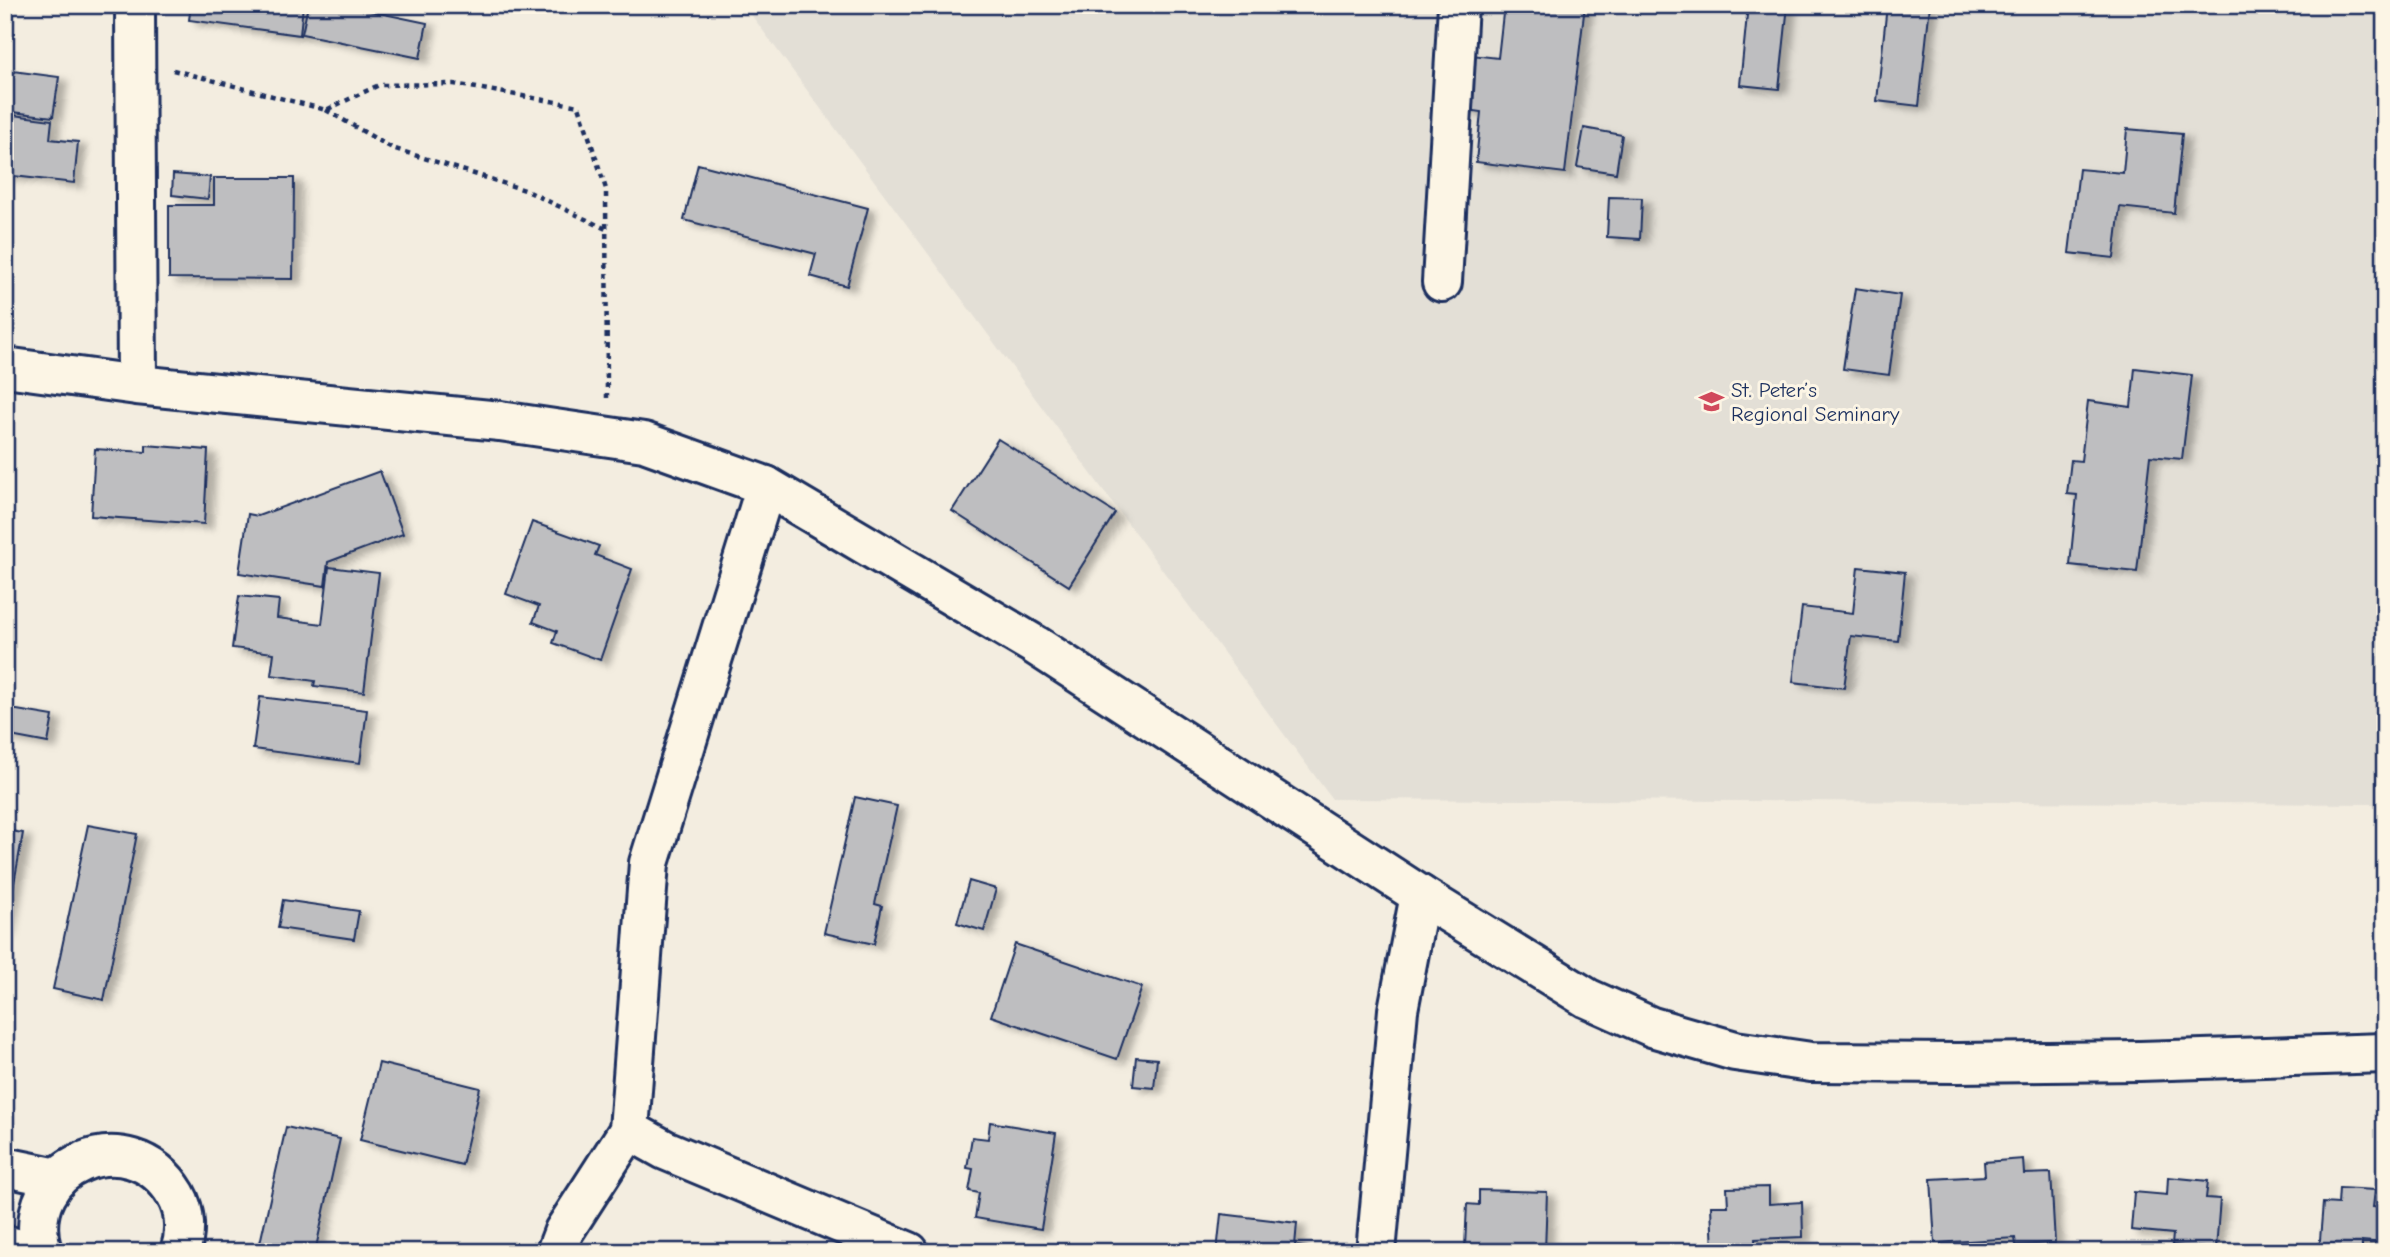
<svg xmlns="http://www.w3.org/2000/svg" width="2390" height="1257" font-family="'Comic Neue',sans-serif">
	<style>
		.built { fill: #e3dfd6 }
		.building { fill: #bebec0; stroke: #1b2f5e; stroke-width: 2; filter: url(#shadow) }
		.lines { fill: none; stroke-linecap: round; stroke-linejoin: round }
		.minor-casing { stroke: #1b2f5e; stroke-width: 44 }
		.path { stroke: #1b2f5e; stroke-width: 4.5; stroke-dasharray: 5 5; stroke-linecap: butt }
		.minor { stroke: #fcf5e5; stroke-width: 38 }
		.labels { text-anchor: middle; stroke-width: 6; stroke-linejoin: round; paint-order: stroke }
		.poi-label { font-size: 21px; fill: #1b2f5e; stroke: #fcf5e5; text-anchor: start }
	</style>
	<defs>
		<filter id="shadow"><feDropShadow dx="8" dy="4.5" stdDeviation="3.5" flood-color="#0004"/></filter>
	</defs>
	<rect width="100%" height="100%" fill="#f3ede0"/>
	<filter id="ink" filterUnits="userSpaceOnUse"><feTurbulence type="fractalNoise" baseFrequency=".0143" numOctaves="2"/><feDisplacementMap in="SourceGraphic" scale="14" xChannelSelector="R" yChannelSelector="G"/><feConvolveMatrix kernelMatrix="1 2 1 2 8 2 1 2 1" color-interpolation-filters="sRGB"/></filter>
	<g filter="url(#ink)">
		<polygon class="built" points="744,5 2385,5 2385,804 1332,799"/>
		<g class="building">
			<polygon points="191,5 303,5 300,35 189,20"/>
			<polygon points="308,5 341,5 427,23 420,58 302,34"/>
			<polygon points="1504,5 1585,5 1565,173 1476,162 1481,112 1466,110 1472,55 1498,58"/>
			<polygon points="1748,5 1788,5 1779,89 1740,85"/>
			<polygon points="1887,5 1930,5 1919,106 1877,101"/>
			<polygon points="5,70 59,77 53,117 5,111"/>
			<polygon points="5,114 52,120 50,139 78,142 74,183 5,175"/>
			<polygon points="1584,128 1622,135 1616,173 1577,167"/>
			<polygon points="2127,129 2182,134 2174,213 2120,207 2114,258 2069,253 2079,169 2123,173"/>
			<polygon points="698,164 868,208 847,286 810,276 816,254 684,220"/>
			<polygon points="173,174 210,177 208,199 172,195"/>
			<polygon points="214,178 294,178 293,279 169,278 169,205 214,205"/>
			<polygon points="1609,197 1642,198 1640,239 1607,237"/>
			<polygon points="1855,288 1900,295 1889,375 1843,369"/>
			<polygon points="2135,368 2192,375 2182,459 2150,456 2137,572 2070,565 2077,495 2067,494 2071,460 2081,461 2088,401 2131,407"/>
			<polygon points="998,439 1115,513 1069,586 952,511"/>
			<polygon points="146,445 208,450 204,524 91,516 95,449 146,452"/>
			<polygon points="380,471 403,534 328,562 325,586 239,573 248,514 258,516"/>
			<polygon points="532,522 599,546 595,555 632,569 600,660 553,643 557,631 533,622 539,606 506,594"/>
			<polygon points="329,567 379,573 364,692 314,686 315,681 271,675 274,653 232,648 239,596 279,600 277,618 322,624"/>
			<polygon points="1858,567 1905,572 1898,641 1851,636 1844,688 1793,682 1802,607 1853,613"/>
			<polygon points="260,697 367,710 360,763 253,749"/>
			<polygon points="5,708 53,716 48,743 5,735"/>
			<polygon points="855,797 897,806 875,904 882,906 874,944 824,933"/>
			<polygon points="88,825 137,834 104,1000 53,989"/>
			<polygon points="5,830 23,833 5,934"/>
			<polygon points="969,881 996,889 984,931 957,923"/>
			<polygon points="283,900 359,911 354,939 278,928"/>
			<polygon points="1015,944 1142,987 1117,1059 991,1016"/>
			<polygon points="1136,1057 1157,1059 1154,1088 1133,1086"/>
			<polygon points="379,1063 480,1088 462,1165 360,1140"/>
			<polygon points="990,1122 1056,1133 1041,1229 975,1218 979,1193 969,1191 973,1169 967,1168 972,1137 988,1139"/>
			<polygon points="286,1127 340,1139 315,1252 258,1252"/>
			<polygon points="2023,1159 2024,1174 2051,1173 2055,1243 2016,1245 2015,1238 1935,1243 1931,1179 1985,1176 1984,1162"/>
			<polygon points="2168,1177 2208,1181 2206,1198 2220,1199 2216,1249 2172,1245 2173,1234 2131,1230 2134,1192 2167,1195"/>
			<polygon points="1769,1187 1769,1204 1802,1202 1803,1237 1755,1239 1756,1252 1713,1252 1711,1206 1728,1206 1727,1188"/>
			<polygon points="2339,1188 2375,1190 2373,1207 2385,1208 2385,1243 2362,1241 2362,1252 2319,1252 2323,1203 2338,1204"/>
			<polygon points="1479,1190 1547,1192 1545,1252 1476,1252 1477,1248 1465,1247 1467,1204 1479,1205"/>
			<polygon points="1221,1214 1297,1223 1295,1246 1318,1249 1318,1252 1217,1252"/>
		</g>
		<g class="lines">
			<defs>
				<g id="minor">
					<polyline points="135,5 137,385"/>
					<polyline points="1442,282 1458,5"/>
					<polyline points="5,367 137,385 500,421 644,442 766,486 1035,645 1420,895 1587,998 1652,1027 1735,1051 1811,1062 1958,1063 2140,1061 2385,1053"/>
					<polyline points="766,486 649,863 629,1130 665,1150 909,1252"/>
					<polyline points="5,1167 58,1178"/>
					<polyline points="5,1245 31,1252"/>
					<path d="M42,1252C16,1166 130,1117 176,1195C186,1212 186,1234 180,1252"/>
					<polyline points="556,1252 564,1231 629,1130"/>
					<polyline points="1376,1252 1398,1010 1420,895"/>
				</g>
			</defs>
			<use href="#minor" class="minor-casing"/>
			<g class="path">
				<polyline points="173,70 326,110 379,85 454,84 579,106 606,189 607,398"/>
				<polyline points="326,110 392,148 525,190 606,229"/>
			</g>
			<use href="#minor" class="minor"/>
		</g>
	</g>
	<defs>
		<symbol id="university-bare" viewBox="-9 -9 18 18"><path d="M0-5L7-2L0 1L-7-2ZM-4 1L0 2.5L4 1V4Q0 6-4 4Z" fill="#d1495b" stroke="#fcf5e5" stroke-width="2.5" paint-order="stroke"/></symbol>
	</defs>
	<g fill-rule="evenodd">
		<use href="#university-bare" x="1694" y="384" width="35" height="35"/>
	</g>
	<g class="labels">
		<g class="poi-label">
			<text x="1731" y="397">St. Peter’s<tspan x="1731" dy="24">Regional Seminary</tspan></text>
		</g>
	</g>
	<rect width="2390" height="1257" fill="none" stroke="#fcf5e5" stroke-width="28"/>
	<rect x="14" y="14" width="2362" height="1229" fill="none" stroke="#1b2f5e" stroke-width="2.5" filter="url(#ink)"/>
</svg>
